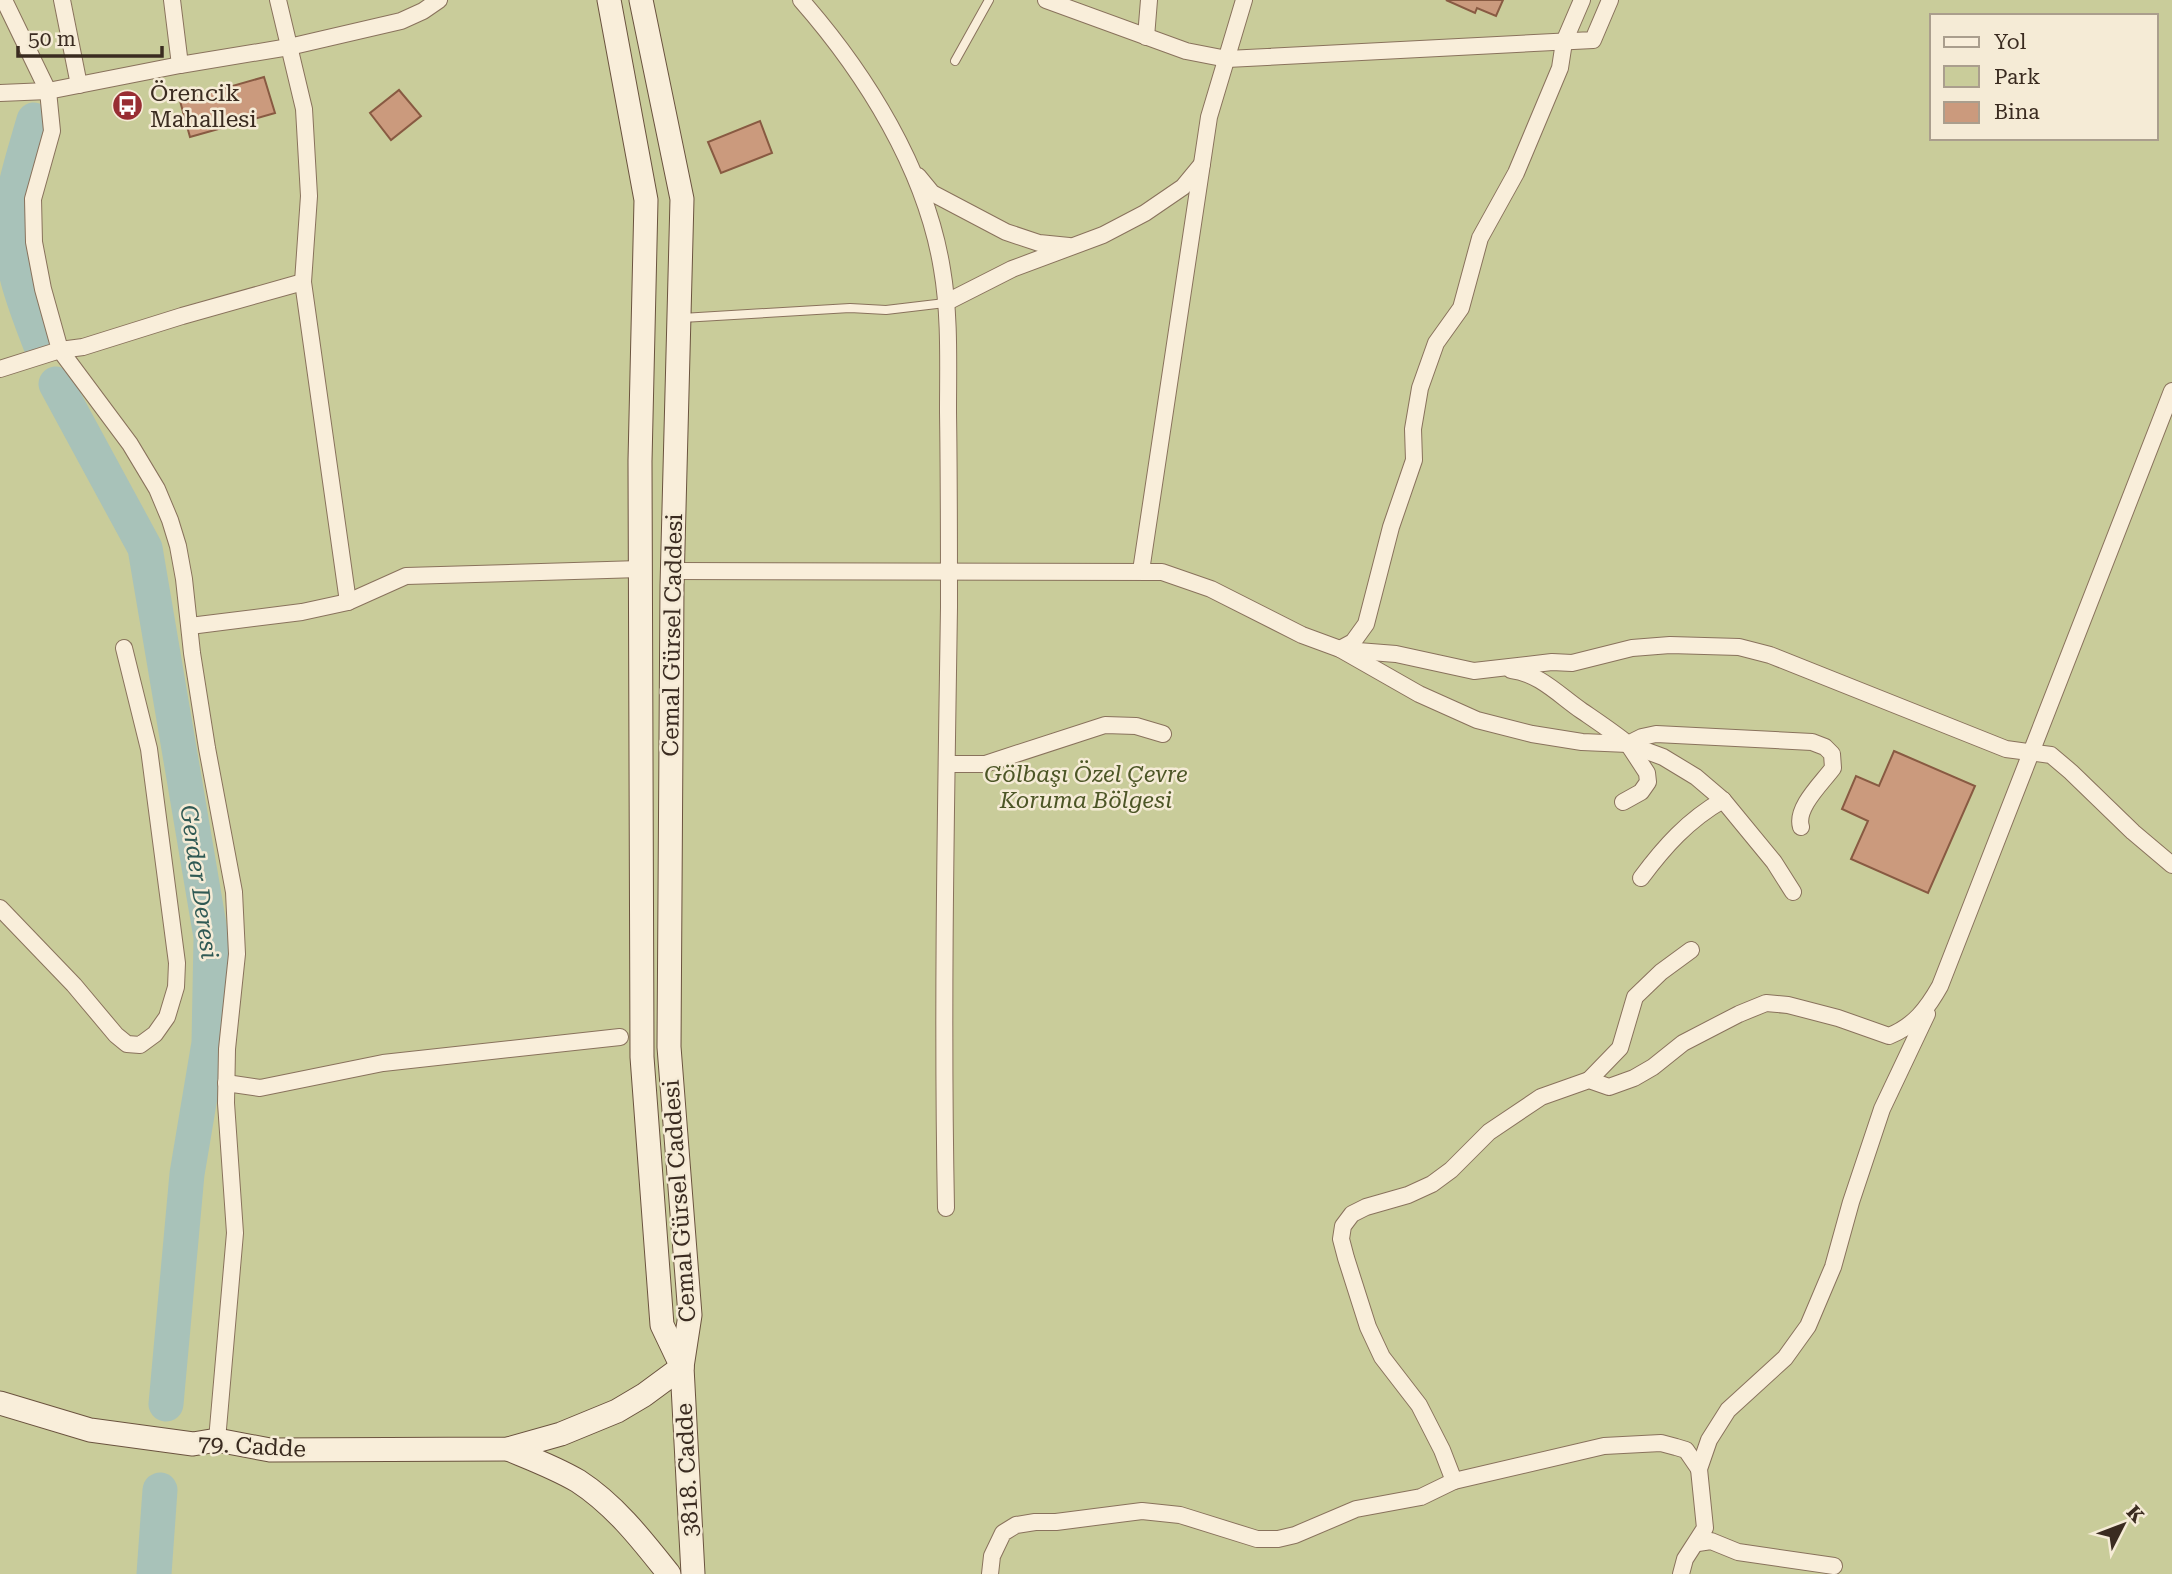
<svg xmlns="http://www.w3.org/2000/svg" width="2172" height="1574" font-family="'Roboto Serif',serif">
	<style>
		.green { fill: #c9cc9a; fill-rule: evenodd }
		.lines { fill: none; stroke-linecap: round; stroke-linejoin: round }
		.river { stroke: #a8c2b9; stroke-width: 35 }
		.building { fill: #cb9a7d; stroke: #885a42; stroke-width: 2 }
		.lane-casing { stroke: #89725c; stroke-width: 10 }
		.street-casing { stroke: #89725c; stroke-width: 18 }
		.secondary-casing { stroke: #6b533f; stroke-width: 25 }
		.lane { stroke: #f9eeda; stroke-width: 8 }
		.street { stroke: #f9eeda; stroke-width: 16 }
		.secondary { stroke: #f9eeda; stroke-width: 23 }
		.labels { text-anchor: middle; stroke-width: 5; stroke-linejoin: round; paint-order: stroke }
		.poi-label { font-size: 23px; fill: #3a2b20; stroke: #f5ebd6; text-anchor: start }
		.street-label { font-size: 23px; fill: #3a2b20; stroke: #f5ebd6 }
		.park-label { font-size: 23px; font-style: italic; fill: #4c5626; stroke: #f5ebd6 }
		.water-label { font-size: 24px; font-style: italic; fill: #2f5954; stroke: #f5ebd6 }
	</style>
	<rect width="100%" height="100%" fill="#eee0c6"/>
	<path class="green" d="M0,0H2172V1574H0ZM1932,16H2156V138H1932Z"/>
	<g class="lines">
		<g class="river">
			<path d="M34,120C25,152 13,186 11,220C8,263 26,307 41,346"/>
			<polyline points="56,384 145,548 211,937 209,1043 187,1174 166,1404"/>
			<polyline points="154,1574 160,1490"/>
		</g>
	</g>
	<g class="building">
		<polygon points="1446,0 1503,0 1496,16 1477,8 1475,13"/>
		<polygon points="264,77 275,113 190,137 180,101"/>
		<polygon points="399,90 421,116 391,140 370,113"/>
		<polygon points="760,121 772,153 721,173 708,142"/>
		<polygon points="1894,751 1975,786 1928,893 1851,859 1868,821 1842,809 1856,776 1879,786"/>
	</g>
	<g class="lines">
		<defs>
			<g id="lane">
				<polyline points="955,61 989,0"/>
				<polyline points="682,318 850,308 886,310 945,303"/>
			</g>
			<g id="street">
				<polyline points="62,0 79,85"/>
				<polyline points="172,0 180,65"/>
				<polyline points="278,0 304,109 309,196 303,282 348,602"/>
				<path d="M801,0C866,74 926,170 942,269C950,315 948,365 948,412C949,477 949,542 949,607C946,807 942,1007 946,1208"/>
				<polyline points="1046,0 1186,51 1227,59 1593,40 1610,0"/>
				<polyline points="1146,37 1149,0"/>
				<polyline points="0,93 48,91 180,65 289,47 401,21 423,11 439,0"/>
				<polyline points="918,176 932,193 1006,232 1039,243 1069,246"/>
				<polyline points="945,303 1012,269 1103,235 1145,213 1183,187 1202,164"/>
				<polyline points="60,350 130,444 157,489 170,520 178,546 184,579 192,653 207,748 234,892 237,954 227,1049 226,1103 235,1233 217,1440"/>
				<polyline points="60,350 83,347 182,316 303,282"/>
				<polyline points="0,369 60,350 43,289 34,242 33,199 52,131 48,91 4,0"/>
				<polyline points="672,571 1162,572 1211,589 1302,635 1340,649 1419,694 1477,720 1532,734 1582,742 1628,744 1663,757 1696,777 1723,800 1774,862 1793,892"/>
				<polyline points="1141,571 1209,117 1244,0"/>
				<polyline points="190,626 302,612 348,602 406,576 640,569"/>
				<polyline points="1340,649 1353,642 1366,624 1391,527 1414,460 1413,429 1420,388 1436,343 1461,308 1480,238 1516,173 1560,68 1564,42 1582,0"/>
				<polyline points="1345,650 1396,654 1474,671 1552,662 1572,663 1632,648 1670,645 1739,647 1770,655 2006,749 2051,755 2071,772 2133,832 2172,865"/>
				<path d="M1511,670C1539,673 1560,696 1582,711C1598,722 1613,732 1628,744L1642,737L1656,734L1812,742L1825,747L1832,754L1833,768C1822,783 1795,808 1801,827"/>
				<polyline points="947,764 985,764 1105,725 1136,726 1163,734"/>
				<polyline points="1623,802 1641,792 1648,782 1647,773 1628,744"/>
				<path d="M1641,878C1664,847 1688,820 1723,800"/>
				<polyline points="0,908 74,985 116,1035 127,1044 140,1045 155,1034 167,1017 176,987 177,963 149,749 124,648"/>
				<polyline points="1589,1080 1620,1048 1635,997 1661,972 1691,950"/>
				<polyline points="226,1083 260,1088 383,1063 620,1037"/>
				<path d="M1454,1481L1442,1450L1419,1405L1382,1357L1368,1327L1346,1258L1341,1239L1343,1226L1352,1214L1366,1207L1408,1195L1432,1184L1451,1170L1489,1132L1541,1097L1589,1080L1609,1087L1634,1078L1653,1067L1683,1043L1739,1014L1766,1003L1788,1005L1838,1018L1889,1036C1914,1026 1927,1009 1940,986L2172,391"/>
				<polyline points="1698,1543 1711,1541 1738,1552 1834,1566"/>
				<polyline points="990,1574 992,1556 1003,1533 1016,1525 1035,1522 1056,1522 1142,1511 1180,1515 1257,1539 1278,1539 1295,1535 1356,1509 1421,1497 1454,1481 1604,1446 1661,1443 1676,1447 1686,1450 1699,1469"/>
				<polyline points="1681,1574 1685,1559 1705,1528 1699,1469 1709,1440 1728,1410 1785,1358 1808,1326 1833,1267 1851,1202 1882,1109 1927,1014"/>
			</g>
			<g id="secondary">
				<polyline points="609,0 646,200 640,461 642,1057 662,1325 682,1367"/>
				<polyline points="641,0 682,199 672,586 669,1047 690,1315 682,1367 693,1574"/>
				<polyline points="0,1403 90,1430 193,1444 217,1440 270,1450 508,1449 561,1434 617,1411 644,1395 682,1367"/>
				<path d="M508,1449C532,1459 556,1468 578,1481C615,1505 642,1540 669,1574"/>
			</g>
		</defs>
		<use href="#lane" class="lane-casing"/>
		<use href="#street" class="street-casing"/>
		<use href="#secondary" class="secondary-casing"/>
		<use href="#lane" class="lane"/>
		<use href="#street" class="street"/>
		<use href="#secondary" class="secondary"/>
	</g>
	<defs>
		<symbol id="bus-disc" viewBox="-11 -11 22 22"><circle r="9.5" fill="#982d33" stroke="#f5ebd6"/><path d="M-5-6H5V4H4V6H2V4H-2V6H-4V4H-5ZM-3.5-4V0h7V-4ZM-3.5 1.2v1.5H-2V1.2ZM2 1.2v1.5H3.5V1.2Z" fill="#fff"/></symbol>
	</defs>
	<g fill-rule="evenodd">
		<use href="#bus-disc" x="110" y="88" width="35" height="35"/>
	</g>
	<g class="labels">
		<g class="poi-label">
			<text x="150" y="101">Örencik<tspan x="150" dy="26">Mahallesi</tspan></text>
		</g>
		<g class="street-label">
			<text transform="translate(672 635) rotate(-89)" y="8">Cemal Gürsel Caddesi</text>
			<text transform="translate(679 1201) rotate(-94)" y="8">Cemal Gürsel Caddesi</text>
			<text transform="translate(252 1446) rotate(3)" y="8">79. Cadde</text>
			<text transform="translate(687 1470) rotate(-93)" y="8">3818. Cadde</text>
		</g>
		<g class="park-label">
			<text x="1086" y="782">Gölbaşı Özel Çevre<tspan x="1086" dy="26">Koruma Bölgesi</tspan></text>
		</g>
		<g class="water-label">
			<text transform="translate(199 882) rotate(82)" y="8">Gerder Deresi</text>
		</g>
	</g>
	<rect x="1930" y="14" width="228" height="126" fill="#f5ebd6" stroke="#aa9e8d" stroke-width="2"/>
	<rect x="1944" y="37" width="35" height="10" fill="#f9eeda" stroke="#aa9e8d" stroke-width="2"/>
	<text x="1994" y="49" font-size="21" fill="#3a2b20">Yol</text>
	<rect x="1944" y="66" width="35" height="21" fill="#c9cc9a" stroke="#aa9e8d" stroke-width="2"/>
	<text x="1994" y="84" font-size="21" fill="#3a2b20">Park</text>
	<rect x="1944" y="102" width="35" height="21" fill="#cb9a7d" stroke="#aa9e8d" stroke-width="2"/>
	<text x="1994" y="119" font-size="21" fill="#3a2b20">Bina</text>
	<g transform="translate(2123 1525) rotate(48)" stroke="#f5ebd6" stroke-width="5" paint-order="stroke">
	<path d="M0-5L12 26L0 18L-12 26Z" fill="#3a2b20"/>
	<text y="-10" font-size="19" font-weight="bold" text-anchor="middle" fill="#3a2b20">K</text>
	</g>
	<path d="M18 46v10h144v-10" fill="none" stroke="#3a2b20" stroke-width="3.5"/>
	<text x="28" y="46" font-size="21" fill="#3a2b20" stroke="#f5ebd6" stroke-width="5" paint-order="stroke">50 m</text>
</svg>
